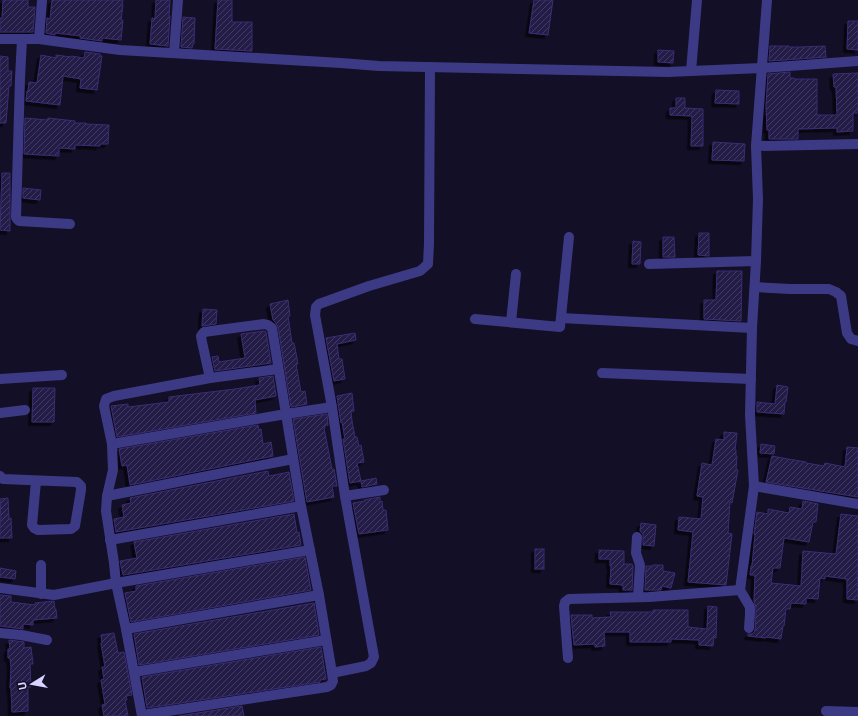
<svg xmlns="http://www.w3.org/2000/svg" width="858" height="716" font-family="'Noto Sans',sans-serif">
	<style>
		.building { fill: url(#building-hatch); stroke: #3b2d73; filter: url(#shadow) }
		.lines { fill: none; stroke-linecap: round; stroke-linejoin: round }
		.minor { stroke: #3d3a85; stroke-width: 10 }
	</style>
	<defs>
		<pattern id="building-hatch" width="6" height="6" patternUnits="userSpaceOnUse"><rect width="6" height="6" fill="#241b47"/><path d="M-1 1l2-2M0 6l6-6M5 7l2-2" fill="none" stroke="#433b63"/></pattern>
		<filter id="shadow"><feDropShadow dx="-3.5" dy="3.5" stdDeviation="0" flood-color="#0009"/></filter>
	</defs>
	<rect width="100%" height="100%" fill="#130f26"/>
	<g class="building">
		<polygon points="3,0 28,0 28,7 35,7 33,32 0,32 0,18 2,19"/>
		<polygon points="52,0 123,0 122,5 123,5 121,20 123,20 121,40 102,38 102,41 80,38 81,36 55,33 55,35 46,33 47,18 50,19"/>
		<polygon points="156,0 170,0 169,16 170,16 168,46 150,44 152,18 155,19"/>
		<polygon points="218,0 232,0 232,22 252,22 252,51 215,49"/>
		<polygon points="534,0 553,0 548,35 529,33"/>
		<polygon points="183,17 195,18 194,44 193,44 192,48 181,47"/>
		<polygon points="848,21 858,21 858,50 847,49"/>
		<polygon points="770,46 789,46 789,47 800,47 825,46 826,57 769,61"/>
		<polygon points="658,50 674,51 673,63 658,62"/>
		<polygon points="85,52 100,54 100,56 102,56 97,90 80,88 81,79 63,76 60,105 26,101 27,91 28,91 29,82 37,83 41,55 56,58 56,55 71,57 71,56 84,58"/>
		<polygon points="0,56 8,57 8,71 12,71 11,86 9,86 6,123 0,123"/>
		<polygon points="790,72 790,78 794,78 794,79 817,79 817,115 837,115 836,87 834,87 833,74 858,73 858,113 853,113 853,131 837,132 837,128 798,129 798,139 769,139 769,130 767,130 766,106 768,74"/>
		<polygon points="716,90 739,91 739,104 715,103"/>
		<polygon points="676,98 685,98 685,108 703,109 703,146 691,146 692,116 670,115 670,108 676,108"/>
		<polygon points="25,118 47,120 48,118 75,121 75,123 86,123 86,124 109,125 108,144 100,144 100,146 75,145 75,149 59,148 59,156 24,154"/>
		<polygon points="713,142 745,144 744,161 712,160"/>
		<polygon points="2,173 10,173 10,231 0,230"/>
		<polygon points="23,188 41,190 40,200 23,198"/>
		<polygon points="699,233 709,233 709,256 698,255"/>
		<polygon points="663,237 674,237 675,257 663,257"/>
		<polygon points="633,241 641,242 640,264 632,264"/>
		<polygon points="717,271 742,271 741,321 704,319 704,300 716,300"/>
		<polygon points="288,300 290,316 288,316 292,343 294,343 296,353 298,364 296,364 301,392 305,391 307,404 291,407 278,327 276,323 273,320 270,304"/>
		<polygon points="203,309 217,310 216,324 202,326"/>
		<polygon points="264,331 266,332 271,363 215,371 212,357 218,356 219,362 245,358 241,334"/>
		<polygon points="355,333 356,340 337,344 339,359 342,359 345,379 334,381 326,338"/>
		<polygon points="273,376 276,396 255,400 256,413 117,437 111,406 128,404 128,407 169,402 169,397 235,389 260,385 259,378"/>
		<polygon points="777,385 788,387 786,402 785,402 784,414 757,412 757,402 775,404"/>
		<polygon points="33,388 55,388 54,422 32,422"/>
		<polygon points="352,393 354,411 351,412 352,421 355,437 357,437 359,446 361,445 364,462 357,463 361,481 350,483 343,439 345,439 342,422 341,423 337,396"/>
		<polygon points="327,414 328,425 324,426 325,428 324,428 332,469 334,469 337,486 332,486 334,497 307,502 293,419"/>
		<polygon points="258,425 259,430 261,429 263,444 271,442 273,456 130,485 127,465 122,466 119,449"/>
		<polygon points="724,432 737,433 735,450 736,450 736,456 737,456 736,469 738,470 732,503 730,502 728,533 732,534 726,585 688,582 693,532 678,530 679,517 701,519 703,497 697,496 702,463 712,465 716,439 724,440"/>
		<polygon points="761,444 775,446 774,454 760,453"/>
		<polygon points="847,447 858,448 858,497 766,482 772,456 788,459 806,462 806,463 824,466 825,463 845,467"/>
		<polygon points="268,471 269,476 289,472 294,501 116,532 114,519 124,517 122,505 131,503 130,498"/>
		<polygon points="376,478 377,484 362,487 361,481"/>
		<polygon points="380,497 380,502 382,501 383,510 386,510 388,530 359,534 353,503 365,501 364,500"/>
		<polygon points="8,498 9,519 11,518 12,538 0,538 0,519 1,519 0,499"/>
		<polygon points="803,501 818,504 816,522 813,522 809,542 784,538 780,568 773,568 771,583 801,586 803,551 836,554 841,514 858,516 858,572 857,586 858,586 858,600 847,599 847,579 825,576 825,579 820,578 818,599 806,598 806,604 791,603 790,609 786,609 784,626 783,626 781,639 766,637 766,638 748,636 748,634 752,634 755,631 756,614 756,607 754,601 755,575 750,575 751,566 752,566 755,535 754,534 757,512 768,514 768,509 789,513 790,507 802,509"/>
		<polygon points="294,514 297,533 299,532 301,545 123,575 120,561 137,558 134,542"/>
		<polygon points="641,523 656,525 654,546 643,545 643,534 640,531"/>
		<rect x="535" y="549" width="9" height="20"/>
		<polygon points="599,550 624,551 624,564 632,564 633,566 632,590 623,590 623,585 610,584 611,566 610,566 610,559 599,559"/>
		<polygon points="305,557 311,590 131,622 125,593 136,591 136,586"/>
		<polygon points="653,565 663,565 663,571 675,573 671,588 662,586 661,590 645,590 646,566 653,566"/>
		<polygon points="0,568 16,571 15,579 0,577"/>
		<polygon points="0,595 11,596 11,602 35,605 35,603 54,601 55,609 56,609 57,618 33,620 33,625 23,624 23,629 0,626"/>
		<polygon points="314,603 319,635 139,665 134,634"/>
		<polygon points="708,606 717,607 716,638 714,637 713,646 699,645 699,640 671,639 671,642 630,642 630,632 604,632 605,646 595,647 595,644 574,645 571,615 592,615 592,618 611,617 610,612 653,612 653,610 688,610 688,627 707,629"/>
		<polygon points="114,633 118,653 124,652 132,695 126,696 127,700 125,700 128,716 104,716 102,705 105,704 101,680 104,679 102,667 105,667 101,643 102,643 101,635"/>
		<polygon points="9,640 24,642 24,648 31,647 33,664 30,664 31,687 28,687 28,711 12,712 11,688 10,688 11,667 10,658 8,658 8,649 10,649"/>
		<polygon points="321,647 326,679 320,680 320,682 147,708 142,677"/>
		<polygon points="242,706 244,716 179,716"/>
	</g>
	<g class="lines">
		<g class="minor">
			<polyline points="0,39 39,39 120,50 341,63 379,66 668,72 761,68 858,61"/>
			<polyline points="22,39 20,78 16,217 17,219 19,221 70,224"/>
			<polyline points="39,39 42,0"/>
			<polyline points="174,53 178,0"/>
			<polyline points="691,71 697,0"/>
			<polyline points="756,146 858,144"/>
			<polyline points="649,264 756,261"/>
			<polyline points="755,287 790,289 829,289 836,292 841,296 847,333 851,339 858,341"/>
			<polyline points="561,318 752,328"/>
			<polyline points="475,319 560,327 569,237"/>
			<polyline points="511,322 516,274"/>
			<polyline points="602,373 751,379"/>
			<polyline points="210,378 202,342 201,336 204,332 264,324 268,325 272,328 301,506 319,595 332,673 366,666 371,663 374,657 345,496 332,407 315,315 316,307 319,304 369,286 420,271 428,264 429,243 430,67"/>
			<polyline points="0,379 62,375"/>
			<polyline points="0,413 25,410"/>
			<polyline points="112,444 286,414 332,407"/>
			<polyline points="0,476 3,479 77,482 81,486 81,490 75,526 71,529 38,530 34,528 32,525 36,481"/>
			<polyline points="754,486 858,504"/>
			<polyline points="107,496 293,459"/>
			<polyline points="345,496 384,490"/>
			<polyline points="637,537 636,553 640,565 638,597"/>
			<polyline points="110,540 301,506"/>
			<polyline points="41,565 41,594"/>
			<polyline points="0,588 54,595 116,583 310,550"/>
			<polyline points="749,628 750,614 750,607 740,590 754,486 750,415 752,328 756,261 758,199 756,146 767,0"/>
			<polyline points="126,629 319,595"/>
			<polyline points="0,633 21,635 47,640"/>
			<polyline points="568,658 564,606 565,602 569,599 649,597 740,590"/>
			<polyline points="134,672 326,640"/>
			<polyline points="826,711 858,712"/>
			<polyline points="142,715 327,687 331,685 333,681 332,673"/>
			<polyline points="142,716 126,629 116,583 114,563 106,511 107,496 113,470 112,444 104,406 106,399 114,396 210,378 278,369"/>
		</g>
	</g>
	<g transform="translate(32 684) rotate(259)" stroke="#130f26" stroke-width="3" paint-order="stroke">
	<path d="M0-3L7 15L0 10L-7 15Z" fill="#d9d4ff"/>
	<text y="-6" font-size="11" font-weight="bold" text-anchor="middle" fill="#d9d4ff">U</text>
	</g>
</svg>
